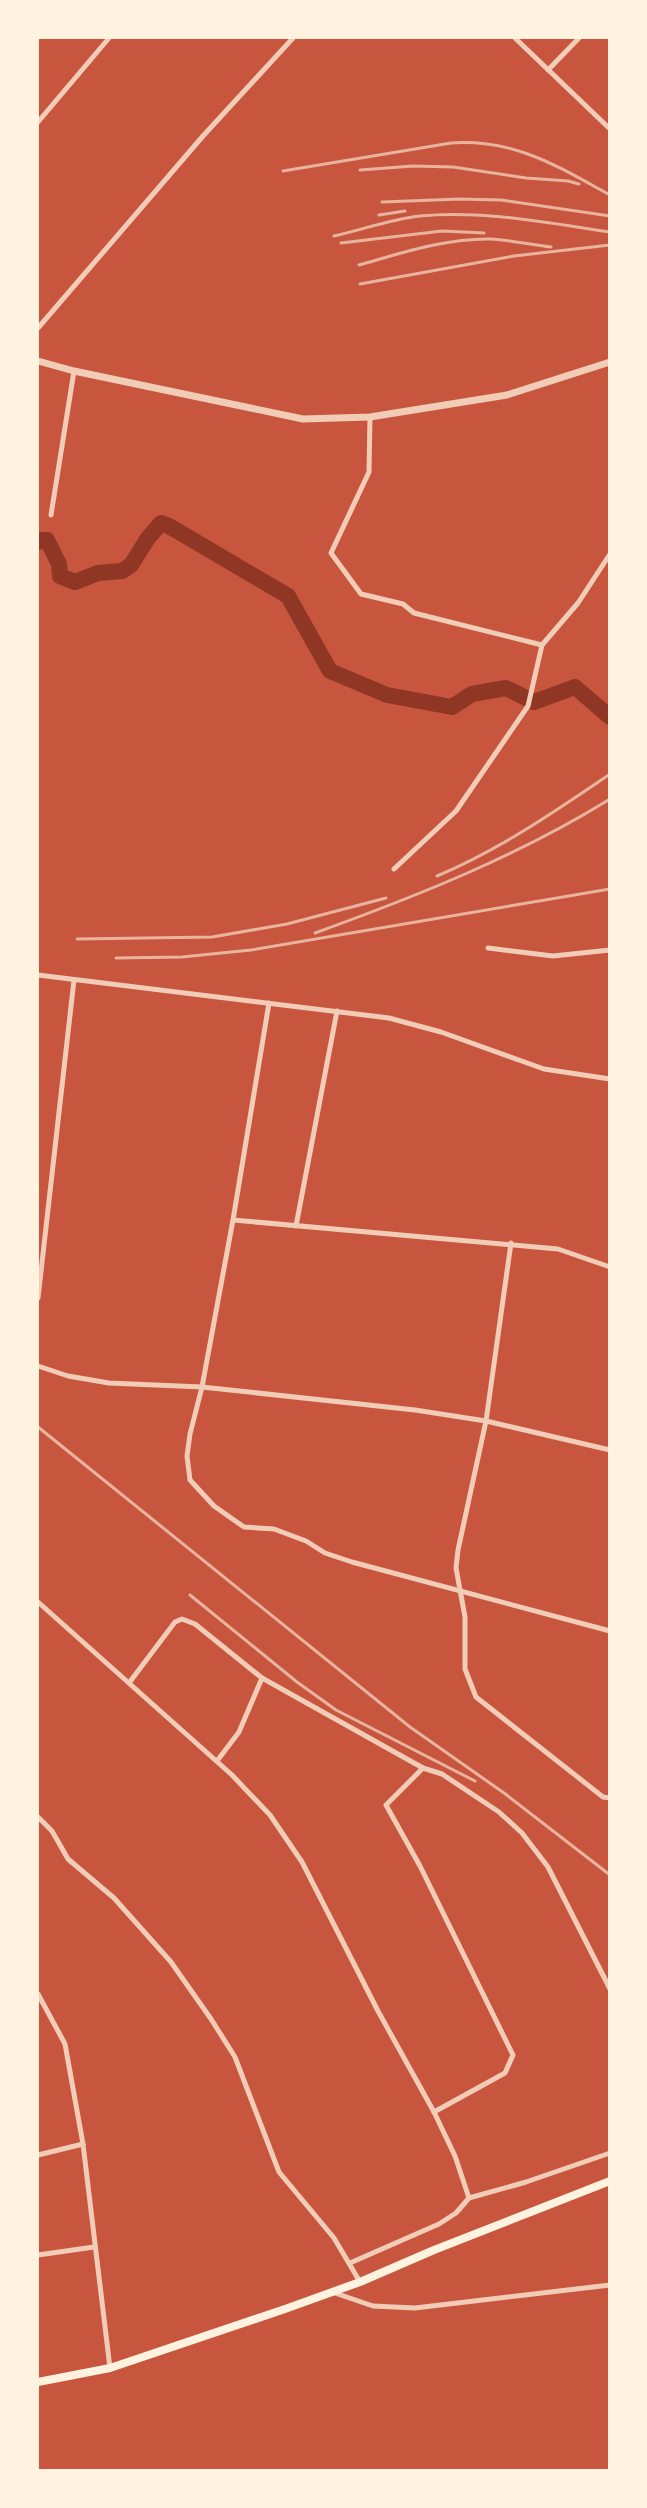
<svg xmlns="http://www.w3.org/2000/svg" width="647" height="2508" font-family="Roboto,sans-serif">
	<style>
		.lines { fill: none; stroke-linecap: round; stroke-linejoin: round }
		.river { stroke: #8f3625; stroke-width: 16 }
		.minor { stroke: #f1ccb7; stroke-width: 5 }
		.tertiary { stroke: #f1ccb7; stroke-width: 7 }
		.secondary { stroke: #fff3e0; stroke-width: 8 }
		.rail { stroke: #e9b49f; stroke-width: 3 }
	</style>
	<rect width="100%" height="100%" fill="#c8553d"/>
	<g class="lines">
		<polyline class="river" points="38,542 41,540 47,540 59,564 60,576 75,582 98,573 122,571 131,565 148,538 161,523 169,526 288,596 330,671 387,695 452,707 472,694 506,688 534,702 575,687 610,717"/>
		<g class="minor">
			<polyline points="515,38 610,129"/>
			<polyline points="548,70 579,38"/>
			<polyline points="38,122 109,38"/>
			<polyline points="38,328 203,136 293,38"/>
			<polyline points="370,417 369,472 331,553 361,594 403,604 414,613 542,645"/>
			<polyline points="51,515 74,371"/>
			<polyline points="394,869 456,811 528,706 542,645 578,603 610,554"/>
			<polyline points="488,948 553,956 610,950"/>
			<polyline points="38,975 389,1018 441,1032 544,1069 610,1079"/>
			<polyline points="269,1003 233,1220 202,1387 190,1434 187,1456 190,1480 214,1506 244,1527 274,1529 306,1541 325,1553 352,1562 610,1631"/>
			<polyline points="233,1220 558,1249 610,1267"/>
			<polyline points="296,1226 337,1011"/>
			<polyline points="511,1243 486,1421 458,1550 456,1568 465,1617 465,1669 476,1697 603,1797 610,1798"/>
			<polyline points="38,1298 74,980"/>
			<polyline points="38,1366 68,1376 109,1383 202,1387 415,1410 486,1421 610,1450"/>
			<polyline points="38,1602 232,1775 270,1815 302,1862 378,2011 434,2112 455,2156 469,2198"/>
			<polyline points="262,1678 423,1768 442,1774 499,1812 522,1833 548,1867 610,1989"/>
			<polyline points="129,1683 175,1622 182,1619 195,1624 262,1678 239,1732 217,1761"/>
			<polyline points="423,1768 386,1805 420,1866 513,2055 505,2073 434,2112"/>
			<polyline points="38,1817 52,1831 68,1859 114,1898 171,1962 211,2019 235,2057 279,2172 334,2238 360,2282"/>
			<polyline points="38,1994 65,2044 83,2144 110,2368"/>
			<polyline points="38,2155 83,2144"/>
			<polyline points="38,2255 94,2247"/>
			<polyline points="350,2263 439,2224 456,2213 469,2198 526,2182 610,2153"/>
			<polyline points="332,2292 373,2306 415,2308 610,2285"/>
		</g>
		<polyline class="tertiary" points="38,361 74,371 303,419 370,417 507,395 610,362"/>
		<polyline class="secondary" points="38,2382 110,2368 285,2309 360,2282 434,2250 610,2181"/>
		<g class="rail">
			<polyline points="360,170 413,166 453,167 526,178 568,181 579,184"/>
			<path d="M283,171L451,143C515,139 555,165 610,195"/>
			<polyline points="382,202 460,199 501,200 610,216"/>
			<polyline points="379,215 405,211"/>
			<path d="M334,236C362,230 391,219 420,216C483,210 548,223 610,232"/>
			<polyline points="341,243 442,231 484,233"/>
			<path d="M359,265C402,253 446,238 491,239C511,240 531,245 551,247"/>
			<polyline points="360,284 514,256 610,245"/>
			<path d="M437,876C499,850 554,812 610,774"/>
			<path d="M315,933C417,896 518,856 610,799"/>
			<polyline points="77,939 212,937 287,924 386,898"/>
			<polyline points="116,958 182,957 251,950 610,889"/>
			<polyline points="38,1427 410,1727 504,1793 610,1875"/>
			<polyline points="190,1595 297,1682 336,1710 475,1781"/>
		</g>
	</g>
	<rect width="647" height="2508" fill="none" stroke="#fff3e0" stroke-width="78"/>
</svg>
